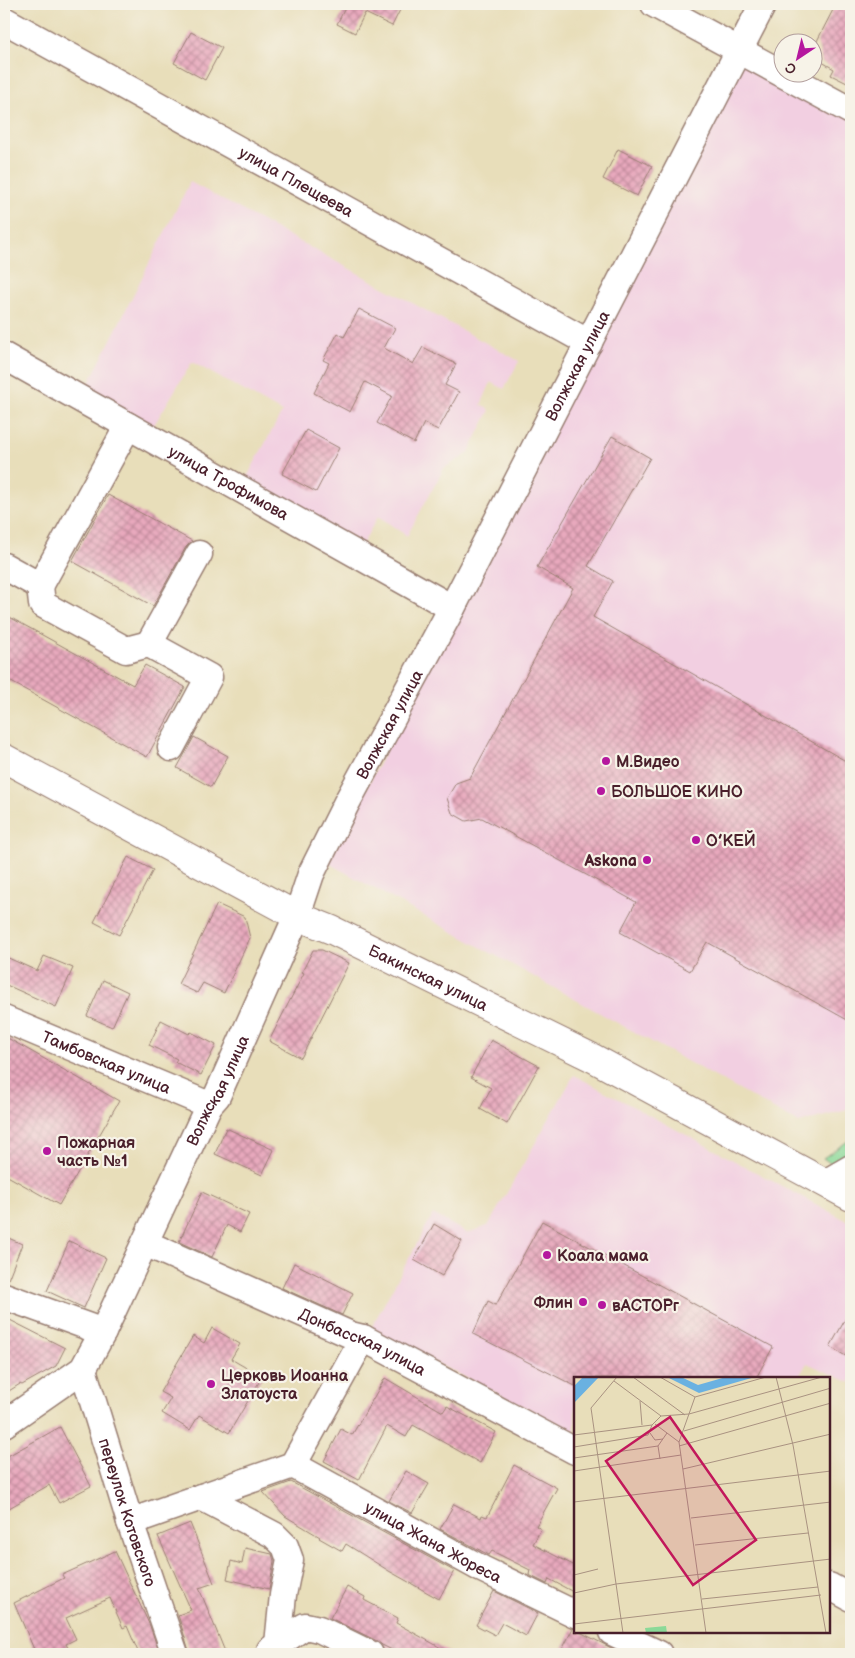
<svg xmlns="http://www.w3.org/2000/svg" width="855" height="1658" font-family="'Balsamiq Sans',sans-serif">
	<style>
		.built { fill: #f2cfe1 }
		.grass { fill: url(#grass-tufts); stroke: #6a7c62 }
		.building { fill: url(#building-cross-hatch) }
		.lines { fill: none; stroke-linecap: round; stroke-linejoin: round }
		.minor-casing { stroke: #997e72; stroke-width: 29 }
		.major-casing { stroke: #997e72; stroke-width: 30 }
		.minor { stroke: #fff; stroke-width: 26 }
		.major { stroke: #fff; stroke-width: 28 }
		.poi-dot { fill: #b5179e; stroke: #f7f3e8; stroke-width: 2 }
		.labels { text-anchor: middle; stroke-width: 4.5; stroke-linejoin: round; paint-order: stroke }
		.street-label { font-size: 16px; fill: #4a1f2b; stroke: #f7f3e8 }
		.poi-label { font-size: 16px; font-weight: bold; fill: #4a1f2b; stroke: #f7f3e8; text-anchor: start }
		.inset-road { fill: none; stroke: #a99281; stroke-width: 1 }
		.view { fill: #c2185b; fill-opacity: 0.15; stroke: #c2185b; stroke-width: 2.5 }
		.inset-edge { fill: none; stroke: #4a1f2b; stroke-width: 2.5 }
	</style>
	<defs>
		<pattern id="grass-tufts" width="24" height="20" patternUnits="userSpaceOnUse" patternTransform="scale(1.25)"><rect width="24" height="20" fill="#8bd998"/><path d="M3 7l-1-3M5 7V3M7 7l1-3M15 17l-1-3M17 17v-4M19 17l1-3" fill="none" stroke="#79ba83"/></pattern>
		<pattern id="building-cross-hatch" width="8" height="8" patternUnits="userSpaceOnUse" patternTransform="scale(1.25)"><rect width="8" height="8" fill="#e8a9bd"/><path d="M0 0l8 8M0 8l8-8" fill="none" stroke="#be899a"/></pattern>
	</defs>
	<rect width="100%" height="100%" fill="#f7f3e8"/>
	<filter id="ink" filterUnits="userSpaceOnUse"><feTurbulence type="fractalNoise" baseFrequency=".02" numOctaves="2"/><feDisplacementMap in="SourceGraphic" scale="10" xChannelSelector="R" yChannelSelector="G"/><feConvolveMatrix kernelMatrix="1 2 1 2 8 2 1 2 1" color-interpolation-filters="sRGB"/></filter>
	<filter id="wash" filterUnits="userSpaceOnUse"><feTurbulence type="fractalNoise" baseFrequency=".0096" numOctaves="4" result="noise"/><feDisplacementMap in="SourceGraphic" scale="20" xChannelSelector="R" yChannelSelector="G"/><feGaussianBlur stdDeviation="1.12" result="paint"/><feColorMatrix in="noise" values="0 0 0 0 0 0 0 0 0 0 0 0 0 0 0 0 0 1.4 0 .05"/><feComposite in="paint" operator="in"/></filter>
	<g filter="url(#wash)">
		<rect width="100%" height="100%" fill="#e8deba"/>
		<g class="built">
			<polygon points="744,56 851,115 851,1109 799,1123 328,863"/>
			<polygon points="190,182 519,361 504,389 491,382 481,405 490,410 468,454 444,468 407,536 378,516 359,550 242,486 282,412 192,362 151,430 85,391"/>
			<polygon points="574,1075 851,1223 851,1383 807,1363 798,1378 575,1378 575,1432 370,1330 433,1214 467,1233 488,1226"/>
		</g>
		<polygon class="grass" points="851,1139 851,1155 833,1165 823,1158"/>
		<g id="blocks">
			<g class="building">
				<polygon points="347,4 403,4 392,26 365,13 355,33 337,24"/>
				<polygon points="836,4 851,4 851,85 831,75 834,69 822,62 817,41"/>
				<polygon points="191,32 222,48 205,80 174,63"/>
				<polygon points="618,149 652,166 637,196 603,179"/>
				<polygon points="359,309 395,328 384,348 413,364 423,347 456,364 445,385 459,392 438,430 424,423 414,443 377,423 392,396 365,382 350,412 314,393 329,363 323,360 338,333 344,337"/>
				<polygon points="306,430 339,448 316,492 282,474"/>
				<polygon points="612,436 650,458 588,566 613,581 593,617 851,764 851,1022 707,942 690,971 620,932 636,902 482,818 466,821 452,813 447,798 456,783 470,778 573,588 537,567"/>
				<polygon points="108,495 192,541 186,547 153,606 72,561"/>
				<polygon points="4,614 133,685 145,665 185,687 147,757 4,678"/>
				<polygon points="194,737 228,756 211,787 177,768"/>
				<polygon points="128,857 153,870 119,935 94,922"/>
				<polygon points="217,904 245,917 250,938 224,993 203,983 197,993 178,984"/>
				<polygon points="313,950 322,950 349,963 301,1058 269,1041 304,973 302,972"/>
				<polygon points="4,956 37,971 44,956 73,968 56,1007 4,984"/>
				<polygon points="103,980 128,992 112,1027 87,1016"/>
				<polygon points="161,1020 189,1034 191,1032 216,1045 201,1075 175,1062 177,1059 149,1045"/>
				<polygon points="4,1036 119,1101 59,1205 4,1174"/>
				<polygon points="491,1040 539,1066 507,1124 480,1109 491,1088 471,1077"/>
				<polygon points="226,1128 274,1150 262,1175 215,1154"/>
				<polygon points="202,1192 249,1214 240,1232 227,1225 212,1257 179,1242"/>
				<polygon points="542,1221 773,1347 756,1378 575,1378 575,1386 473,1334 488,1301 496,1305"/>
				<polygon points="434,1224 462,1241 442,1276 414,1260"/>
				<polygon points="4,1236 22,1244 7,1282 4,1281"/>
				<polygon points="69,1241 106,1258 84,1308 47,1291"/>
				<polygon points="294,1263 353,1293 342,1315 282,1288"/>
				<polygon points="851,1309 851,1359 830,1347"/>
				<polygon points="4,1317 65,1348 56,1366 22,1385 20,1384 4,1394"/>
				<polygon points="212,1328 240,1344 231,1359 262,1377 229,1433 199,1415 190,1430 162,1413 171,1398 160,1392 193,1336 204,1343"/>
				<polygon points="385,1378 443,1412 447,1406 496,1432 480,1463 413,1425 406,1437 387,1426 359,1480 324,1461 341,1429 352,1435"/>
				<polygon points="60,1427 91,1486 59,1503 49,1485 4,1511 4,1458"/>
				<polygon points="514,1465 557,1488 536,1526 541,1529 533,1544 575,1566 575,1593 549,1579 547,1584 529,1575 530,1570 492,1551 489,1555 440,1529 454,1504 481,1518 482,1515 487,1517"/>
				<polygon points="406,1471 429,1484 412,1513 389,1501"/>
				<polygon points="291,1482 454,1571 439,1599 389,1571 346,1544 342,1551 319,1538 320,1537 285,1516 263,1492"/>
				<polygon points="190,1523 214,1583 199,1588 226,1654 190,1654 178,1615 191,1610 158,1536"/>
				<polygon points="245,1548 272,1554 274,1561 269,1589 227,1579 231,1561 242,1564"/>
				<polygon points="115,1551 150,1626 158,1649 147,1654 139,1654 127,1626 123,1628 110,1598 66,1618 76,1639 66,1644 71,1654 36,1654 14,1603 64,1578 62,1575"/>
				<polygon points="347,1587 365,1597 364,1600 398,1618 396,1623 452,1654 400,1654 382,1645 377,1641 330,1618"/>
				<polygon points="494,1591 538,1613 526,1636 502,1623 495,1635 476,1625"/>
				<polygon points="573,1628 575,1629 575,1632 580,1632 623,1654 560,1654"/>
			</g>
		</g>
	</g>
	<g filter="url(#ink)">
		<use href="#blocks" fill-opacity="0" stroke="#997e72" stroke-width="1"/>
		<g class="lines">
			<defs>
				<g id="minor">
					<polyline points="654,4 851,111"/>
					<path id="s1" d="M4,20L589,343"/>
					<path id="s2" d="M4,356L452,608"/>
					<polyline points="4,566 40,586 128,426"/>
					<polyline points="40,586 42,604 126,650 149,644 209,677 171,748"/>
					<polyline points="149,644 199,554"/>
					<path id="s3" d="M4,1019L209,1105"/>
					<polyline points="825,1183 851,1168"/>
					<path id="s4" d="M145,1243L351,1335L363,1338L575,1451"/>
					<polyline points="4,1296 103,1332"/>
					<path id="s5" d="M83,1369L130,1522L175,1654"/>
					<path id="s6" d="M4,1424L83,1369L103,1332L209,1105L217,1096L297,916L311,874L346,804L452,608L763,4"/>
					<path id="s7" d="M293,1465L482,1569L575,1614"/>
					<polyline points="201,1497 274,1535 285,1546 290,1560 283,1595 278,1644"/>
					<polyline points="130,1522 293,1465 363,1338"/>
					<polyline points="829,1586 851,1598"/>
					<polyline points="612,1632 659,1654"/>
					<polyline points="270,1650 305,1626 319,1629 370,1654"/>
				</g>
				<g id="major">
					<path id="s8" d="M4,758L297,916L332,930L593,1058L851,1197"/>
				</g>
			</defs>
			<use href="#minor" class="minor-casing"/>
			<use href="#major" class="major-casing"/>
			<use href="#minor" class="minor"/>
			<use href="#major" class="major"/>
		</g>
	</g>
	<g class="poi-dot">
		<circle cx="606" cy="761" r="5"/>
		<circle cx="601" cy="791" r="5"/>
		<circle cx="696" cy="840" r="5"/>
		<circle cx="647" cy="860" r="5"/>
		<circle cx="47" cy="1151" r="5"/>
		<circle cx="547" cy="1255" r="5"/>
		<circle cx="583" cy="1302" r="5"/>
		<circle cx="602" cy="1305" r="5"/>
		<circle cx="211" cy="1384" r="5"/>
	</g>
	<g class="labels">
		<g class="street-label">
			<text dy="6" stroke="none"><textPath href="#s1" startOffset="334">улица Плещеева</textPath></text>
			<text dy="6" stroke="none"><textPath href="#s6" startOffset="1216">Волжская улица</textPath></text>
			<text dy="6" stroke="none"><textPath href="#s2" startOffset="258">улица Трофимова</textPath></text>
			<text dy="6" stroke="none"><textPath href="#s6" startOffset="811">Волжская улица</textPath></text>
			<text dy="6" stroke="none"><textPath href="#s8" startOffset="478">Бакинская улица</textPath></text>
			<text dy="6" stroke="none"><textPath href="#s3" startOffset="111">Тамбовская улица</textPath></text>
			<text dy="6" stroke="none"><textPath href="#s6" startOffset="406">Волжская улица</textPath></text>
			<text dy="6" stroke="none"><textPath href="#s4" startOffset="239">Донбасская улица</textPath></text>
			<text dy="6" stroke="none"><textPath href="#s5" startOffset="150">переулок Котовского</textPath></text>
			<text dy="6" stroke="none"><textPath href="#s7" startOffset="160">улица Жана Жореса</textPath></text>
		</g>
		<g class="poi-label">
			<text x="616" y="767">М.Видео</text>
			<text x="611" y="797">БОЛЬШОЕ КИНО</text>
			<text x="706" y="846">О’КЕЙ</text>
			<text x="637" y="866" text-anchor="end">Askona</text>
			<text x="57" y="1148">Пожарная<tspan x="57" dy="18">часть №1</tspan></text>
			<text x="557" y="1261">Коала мама</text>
			<text x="573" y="1308" text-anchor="end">Флин</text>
			<text x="612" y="1311">вАСТОРг</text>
			<text x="221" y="1381">Церковь Иоанна<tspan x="221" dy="18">Златоуста</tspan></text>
		</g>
	</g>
	<g transform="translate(574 1377)">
		<rect width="256" height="256" fill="#e8deba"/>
		<path d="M92,249L93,256H72L71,251Z" fill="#8bd998"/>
		<path d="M9,0H25L0,26V9ZM93,0H107L124,8L152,0H181L125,16Z" fill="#6ab1e1"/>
		<path class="inset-road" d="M43,0L17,31L49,256M59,0L111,38M86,0L121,20L192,0M116,0H133M202,0L219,68L252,256M40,4L87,39M121,20L105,65L132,256M66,24L68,48M87,39L115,37L248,0M81,47L105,65M110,54L257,11M76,56L81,63L89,62M0,58L78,48L87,39M105,69L257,26M0,70L74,58L78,48M0,81L84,69M86,82L84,69L93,56M0,88V108M109,92L257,57M0,94L107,78M0,125L257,94M117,141L257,125M121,168L234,156M0,198L24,192M0,216L42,207L257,182M128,222L244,210M0,247L247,218"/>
		<path class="view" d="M96,40L182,163L119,208L32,84Z"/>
		<rect width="256" height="256" class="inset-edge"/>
	</g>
	<rect width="855" height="1658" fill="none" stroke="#f7f3e8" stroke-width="20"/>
	<g transform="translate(798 58) rotate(215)"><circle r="24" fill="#f7f3e8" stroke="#b29e9c"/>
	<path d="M0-4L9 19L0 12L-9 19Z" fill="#b5179e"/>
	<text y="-8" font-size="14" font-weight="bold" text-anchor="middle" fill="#4a1f2b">С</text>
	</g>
</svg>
